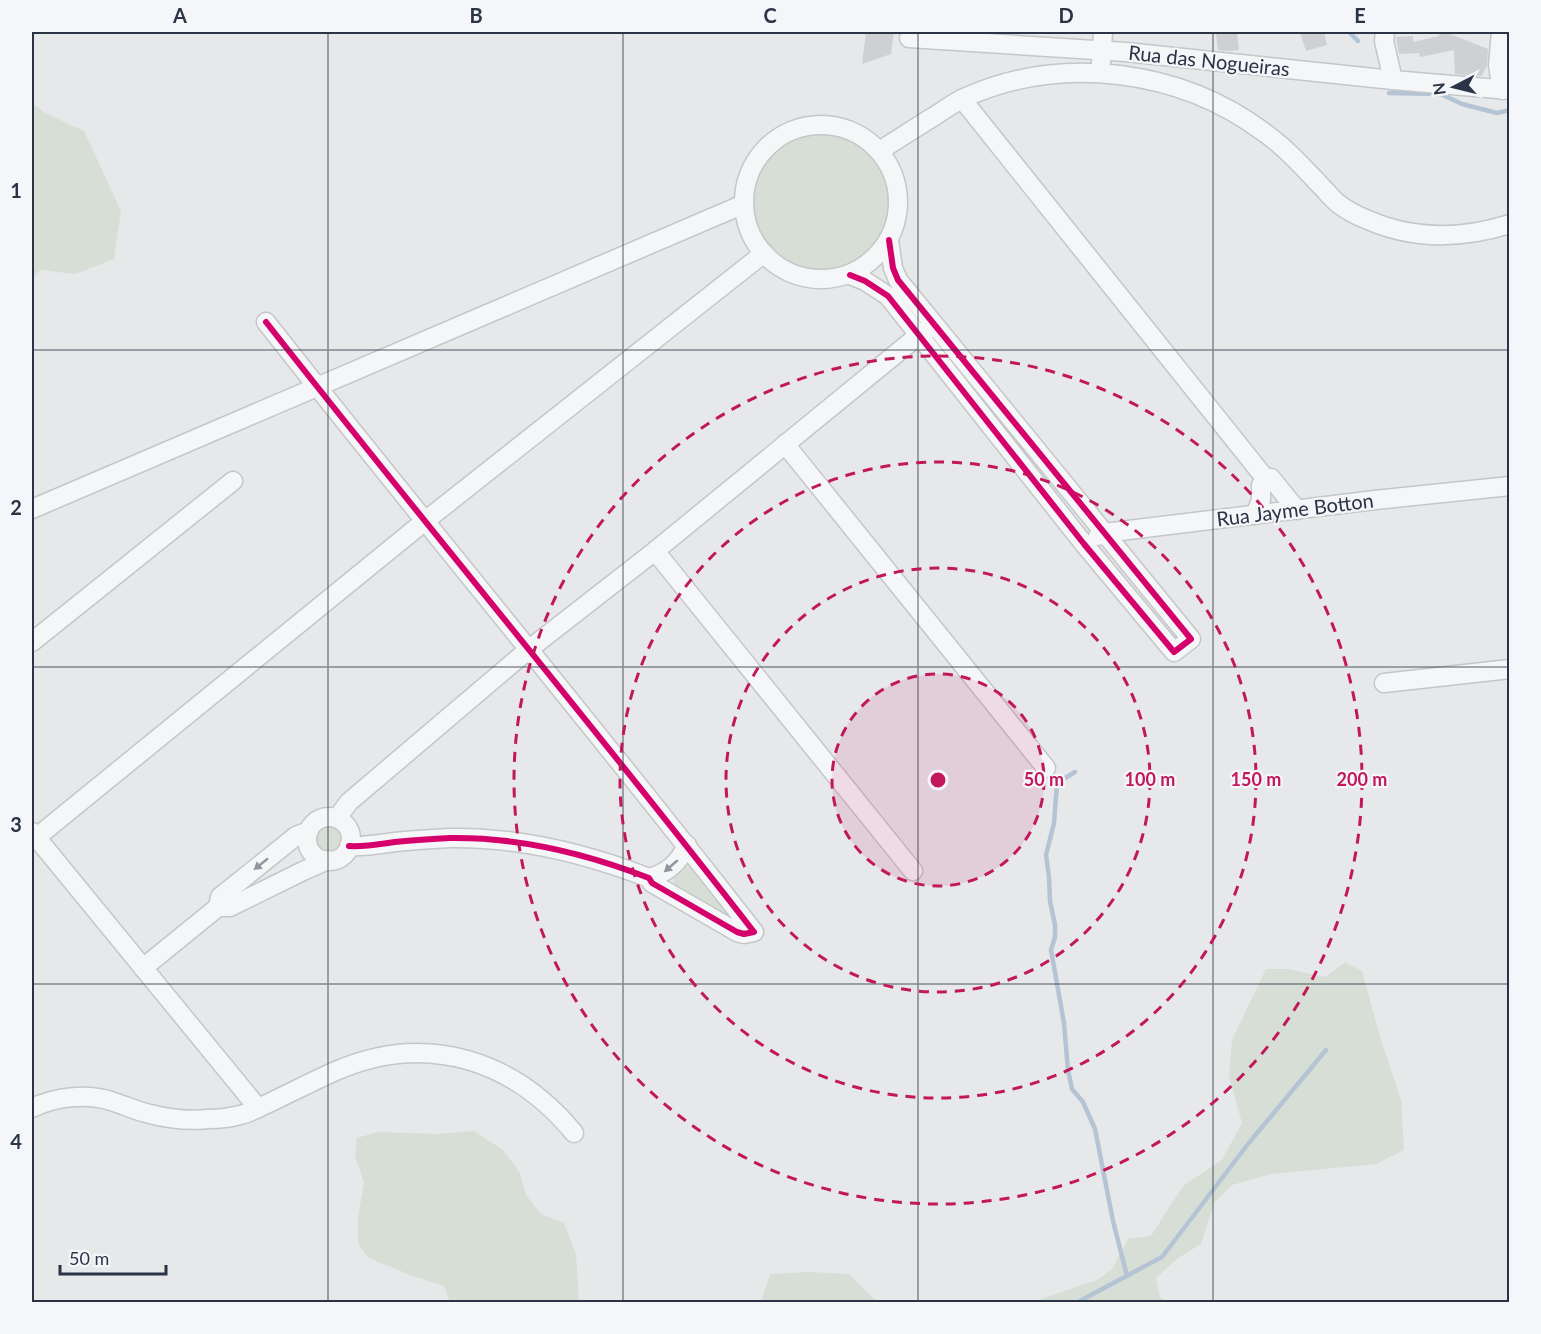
<svg xmlns="http://www.w3.org/2000/svg" width="1541" height="1334" font-family="Lato,sans-serif">
	<style>
		.green { fill: #d6ded6 }
		.lines { fill: none; stroke-linecap: round; stroke-linejoin: round }
		.stream { stroke: #b4c4d5; stroke-width: 4.5 }
		.building { fill: #ced0d3 }
		.minor-casing { stroke: #c4c6c8; stroke-width: 21 }
		.minor { stroke: #f5f6f7; stroke-width: 18 }
		.cycleway-casing { stroke: #f4f6f9; stroke-width: 10 }
		.cycleway { stroke: #d6006c; stroke-width: 6 }
		.oneway { fill: #90959e }
		.grid { fill: none; stroke: #2b3445; stroke-width: 1.5; stroke-opacity: 0.55 }
		.ring { fill: none; stroke: #c2185b; stroke-width: 3; stroke-dasharray: 10 8 }
		.labels { text-anchor: middle; stroke-width: 4.5; stroke-linejoin: round; paint-order: stroke }
		.street-label { font-size: 20px; fill: #2b3445; stroke: #f4f6f9 }
		.centre { fill: #c2185b; stroke: #f4f6f9; stroke-width: 3 }
		.ring-label { font-size: 18px; text-anchor: middle; font-weight: bold; fill: #c2185b; stroke: #f4f6f9; stroke-width: 4.5; stroke-linejoin: round; paint-order: stroke }
		.neatline { fill: none; stroke: #2b3445; stroke-width: 2 }
		.grid-label { font-size: 20px; text-anchor: middle; font-weight: bold; fill: #2b3445 }
	</style>
	<rect width="100%" height="100%" fill="#e6e8ea"/>
	<g class="green">
		<polygon points="32,103 45,113 84,131 121,211 114,259 75,274 40,270 32,279"/>
		<circle cx="821" cy="202" r="68"/>
		<circle cx="329" cy="839" r="13"/>
		<polygon points="687,866 694,870 726,911 727,915 723,915 676,887 674,884 673,875 682,867"/>
		<polygon points="1345,962 1362,971 1380,1037 1401,1100 1404,1150 1376,1164 1271,1174 1232,1185 1214,1203 1201,1244 1178,1258 1156,1278 1160,1297 1165,1302 1037,1302 1044,1298 1097,1280 1112,1269 1128,1239 1151,1236 1183,1186 1222,1160 1242,1123 1229,1076 1232,1040 1266,969 1288,969 1325,977"/>
		<polygon points="474,1131 503,1150 520,1173 526,1195 541,1214 564,1223 576,1254 579,1302 450,1302 444,1286 413,1276 369,1258 358,1244 358,1217 364,1182 355,1156 357,1138 378,1132 437,1134"/>
		<polygon points="808,1272 849,1274 876,1301 876,1302 761,1302 770,1274"/>
	</g>
	<g class="lines">
		<g class="stream">
			<polyline points="1349,32 1358,41"/>
			<polyline points="1389,93 1441,94 1462,104 1497,113 1510,110"/>
			<polyline points="1075,772 1057,783 1054,823 1046,855 1049,877 1050,901 1055,925 1055,937 1051,950 1064,1023 1068,1070 1072,1089 1083,1102 1095,1129 1113,1221 1127,1276"/>
			<polyline points="1078,1302 1162,1257 1248,1144 1326,1050"/>
		</g>
	</g>
	<g class="building">
		<polygon points="866,32 894,32 891,54 862,64"/>
		<polygon points="1221,32 1237,32 1239,50 1229,51 1218,50 1216,34 1221,33"/>
		<polygon points="1300,32 1324,32 1327,45 1306,51"/>
		<polygon points="1440,32 1445,32 1488,49 1487,65 1482,76 1455,74 1454,50 1420,57 1419,53 1399,54 1396,37 1413,36 1413,42 1439,36"/>
	</g>
	<g class="lines">
		<defs>
			<g id="minor">
				<polyline points="1385,32 1384,41 1393,80"/>
				<polyline points="1501,32 1498,65 1502,90"/>
				<polyline points="909,38 1126,52 1393,80 1510,90"/>
				<polyline points="1101,63 1103,32"/>
				<polyline points="962,99 1265,478 1271,478 1297,510"/>
				<circle cx="821" cy="202" r="77"/>
				<path d="M879,151C897,140 915,128 933,117C943,111 953,103 964,98C1061,54 1180,69 1265,133C1286,148 1303,167 1321,186C1327,192 1333,200 1340,205C1348,211 1358,216 1368,220C1414,240 1462,239 1510,224"/>
				<polyline points="850,275 865,281 888,296 1084,544 1174,652 1191,639 898,280 893,268 889,240"/>
				<path d="M266,322C427,527 594,726 754,932L744,934L737,932L652,883L649,878C585,853 519,837 450,838C432,839 414,840 395,842C380,844 365,847 349,846"/>
				<polyline points="785,444 1046,768"/>
				<polyline points="32,509 744,204"/>
				<polyline points="1255,515 1261,500 1261,485 1265,478"/>
				<polyline points="1098,536 1104,533 1375,500 1510,486"/>
				<polyline points="655,551 913,871"/>
				<polyline points="32,642 233,481"/>
				<polyline points="1384,683 1510,669"/>
				<circle cx="329" cy="839" r="22"/>
				<polyline points="337,818 349,802 528,650 655,551 919,335 929,328"/>
				<polyline points="32,832 258,1108"/>
				<polyline points="32,841 425,521 763,254"/>
				<path d="M649,878C667,873 679,863 687,845"/>
				<polyline points="218,907 220,897 296,836 309,831"/>
				<polyline points="143,968 218,907 230,907 303,871 328,860"/>
				<path d="M32,1108C55,1097 86,1093 111,1101C124,1105 136,1111 150,1114C169,1119 189,1121 208,1119C219,1119 229,1118 240,1115C250,1113 259,1107 269,1103C292,1092 315,1080 338,1070C427,1032 514,1060 574,1133"/>
			</g>
		</defs>
		<use href="#minor" class="minor-casing"/>
		<use href="#minor" class="minor"/>
		<defs>
			<g id="cycleway">
				<polyline points="850,275 865,281 888,296 1084,544 1174,652 1191,639 898,280 893,268 889,240"/>
				<path d="M266,322C427,527 594,726 754,932L744,934L737,932L652,883L649,878C585,853 519,837 450,838C432,839 414,840 395,842C380,844 365,847 349,846"/>
			</g>
		</defs>
		<use href="#cycleway" class="cycleway-casing"/>
		<use href="#cycleway" class="cycleway"/>
	</g>
	<defs><path id="oneway-solid" d="M-6-.8H1V-3.2L6.5 0L1 3.2V.8H-6Z" transform="scale(1.5)"/></defs>
	<g class="oneway">
		<use href="#oneway-solid" transform="translate(261 864) rotate(141)"/>
		<use href="#oneway-solid" transform="translate(671 866) rotate(139)"/>
	</g>
	<path class="grid" d="M328,32V1302M623,32V1302M918,32V1302M1213,32V1302M32,350H1510M32,667H1510M32,984H1510"/>
	<circle cx="938" cy="780" r="106" fill="#c2185b" fill-opacity=".12"/>
	<g class="ring">
		<circle cx="938" cy="780" r="106"/>
		<circle cx="938" cy="780" r="212"/>
		<circle cx="938" cy="780" r="318"/>
		<circle cx="938" cy="780" r="424"/>
	</g>
	<g class="labels">
		<g class="street-label">
			<text transform="translate(1209 61) rotate(6)" y="7">Rua das Nogueiras</text>
			<text transform="translate(1295 510) rotate(-7)" y="7">Rua Jayme Botton</text>
		</g>
	</g>
	<circle cx="938" cy="780" r="9" class="centre"/>
	<g class="ring-label">
		<text x="1044" y="786">50 m</text>
		<text x="1150" y="786">100 m</text>
		<text x="1256" y="786">150 m</text>
		<text x="1362" y="786">200 m</text>
	</g>
	<rect width="1541" height="1334" fill="none" stroke="#f4f6f9" stroke-width="66"/>
	<g transform="translate(1454 87) rotate(263)" stroke="#f4f6f9" stroke-width="4.5" paint-order="stroke">
	<path d="M0-4.5L10 22L0 15L-10 22Z" fill="#2b3445"/>
	<text y="-9" font-size="16" font-weight="bold" text-anchor="middle" fill="#2b3445">N</text>
	</g>
	<path d="M60 1265v9h106v-9" fill="none" stroke="#2b3445" stroke-width="3"/>
	<text x="69" y="1265" font-size="18" fill="#2b3445" stroke="#f4f6f9" stroke-width="4.5" paint-order="stroke">50 m</text>
	<rect x="33" y="33" width="1475" height="1268" class="neatline"/>
	<g class="grid-label">
		<text x="180" y="23">A</text>
		<text x="476" y="23">B</text>
		<text x="770" y="23">C</text>
		<text x="1066" y="23">D</text>
		<text x="1360" y="23">E</text>
		<text x="16" y="198">1</text>
		<text x="16" y="515">2</text>
		<text x="16" y="832">3</text>
		<text x="16" y="1149">4</text>
	</g>
</svg>
